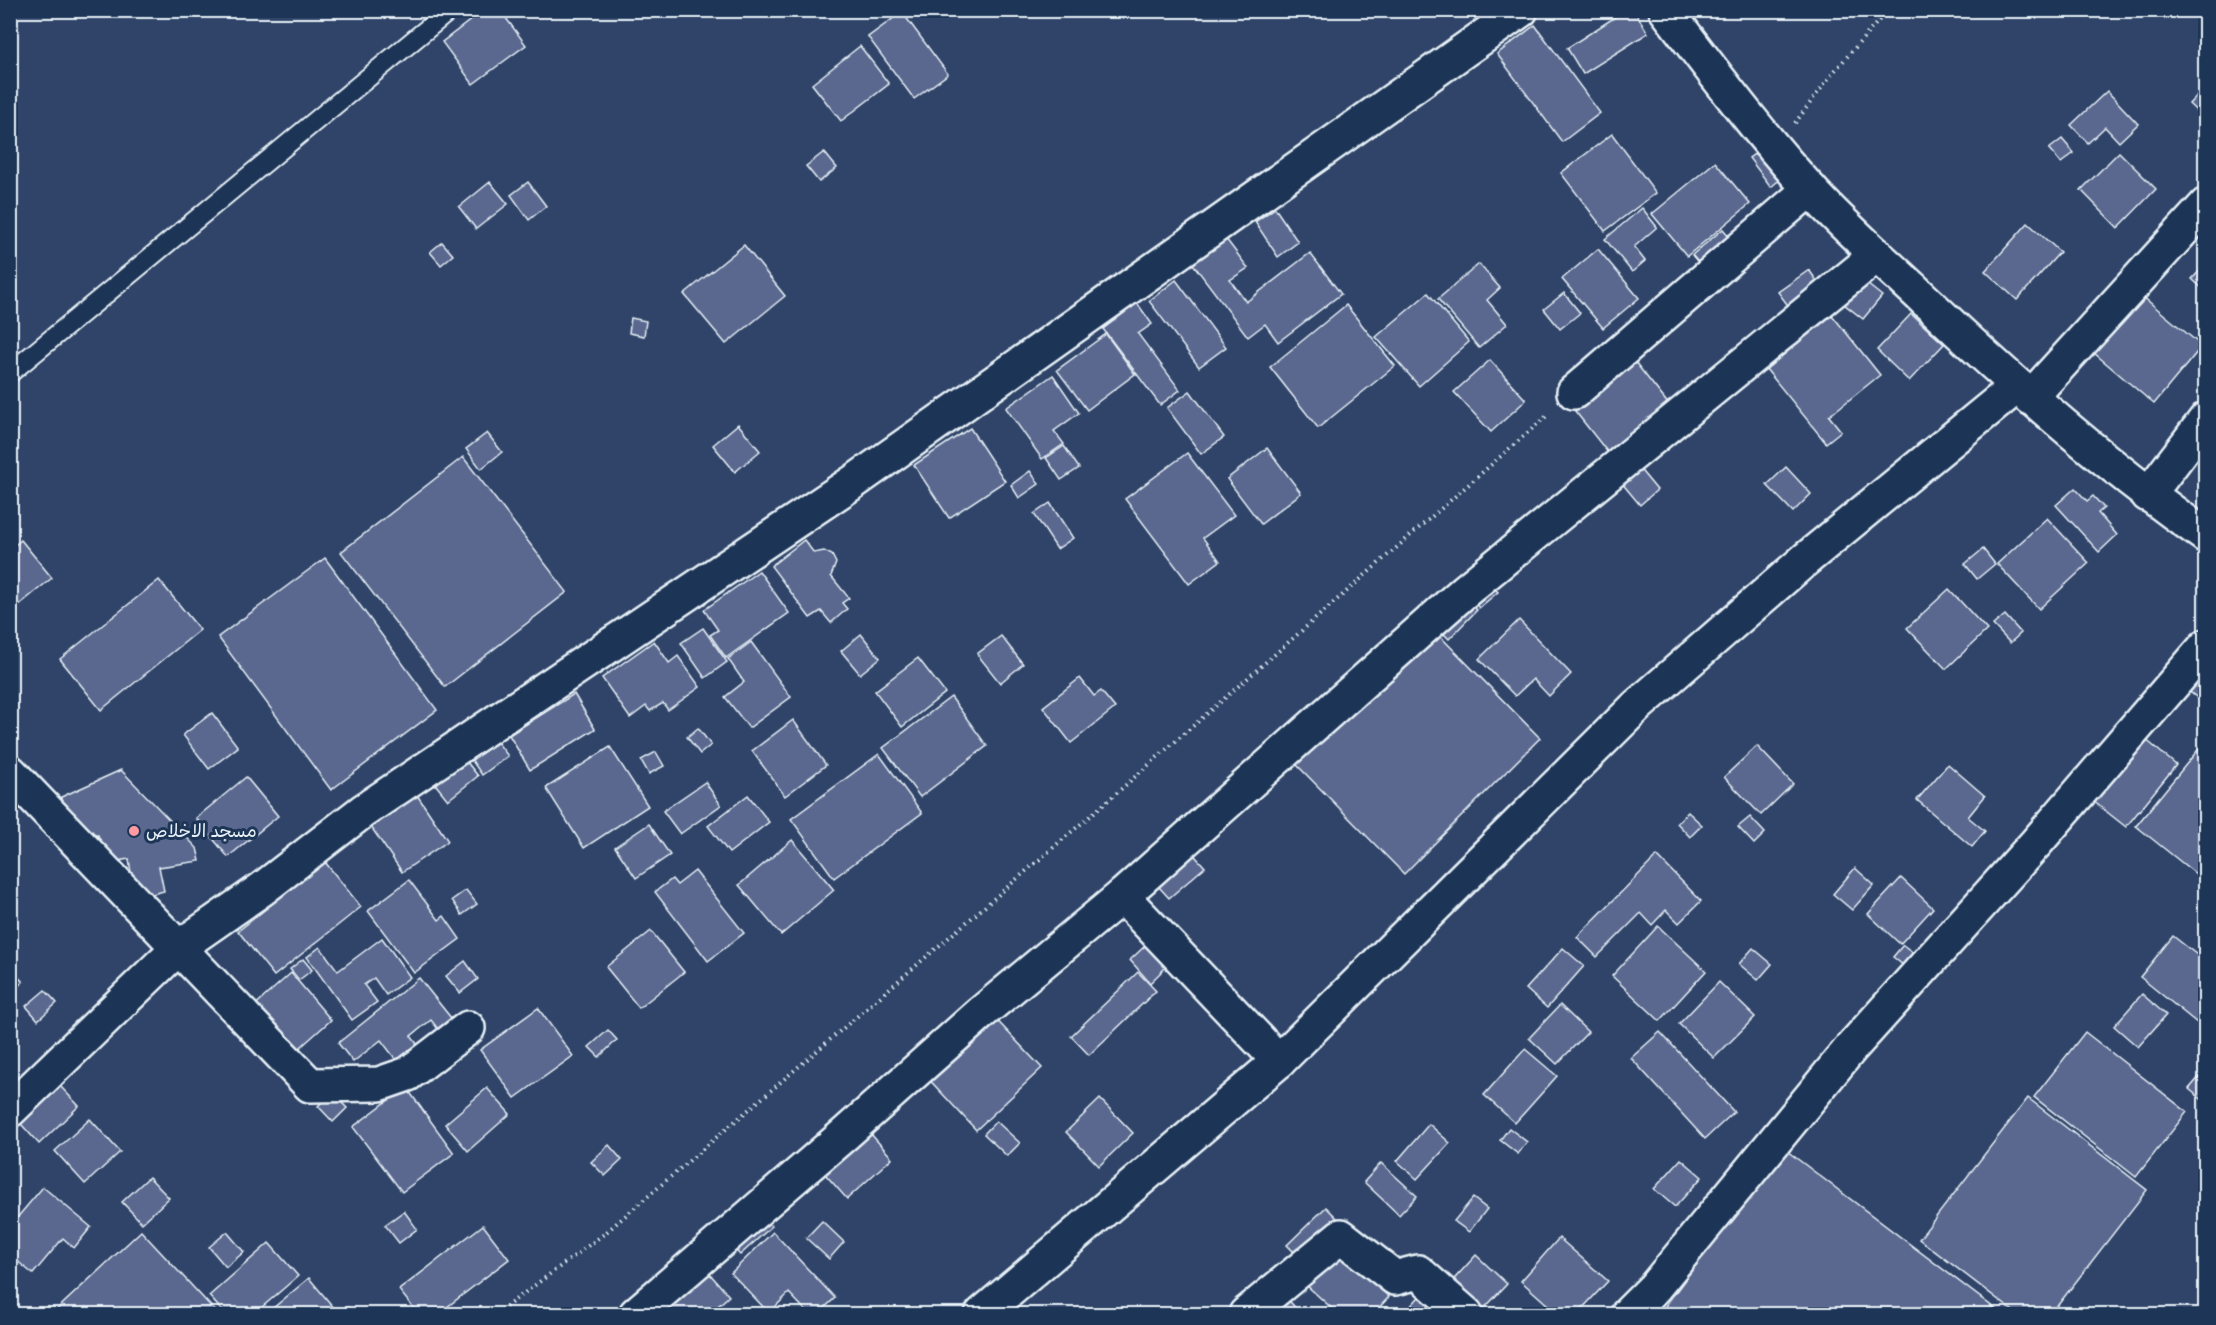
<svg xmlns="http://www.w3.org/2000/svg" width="2216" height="1325" font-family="Dekko,'Playpen Sans Arabic',sans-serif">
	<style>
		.building { fill: #5a678f; stroke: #e8f1f8; stroke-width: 1.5 }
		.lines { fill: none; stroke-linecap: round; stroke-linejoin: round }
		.lane-casing { stroke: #e8f1f8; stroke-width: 22 }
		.street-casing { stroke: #e8f1f8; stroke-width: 38 }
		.path { stroke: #e8f1f8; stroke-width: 4; stroke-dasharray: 1.5 4.5; stroke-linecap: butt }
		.lane { stroke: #1d3557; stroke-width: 18 }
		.street { stroke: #1d3557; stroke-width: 33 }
		.poi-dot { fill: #ff9aa2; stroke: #1d3557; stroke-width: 2 }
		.labels { text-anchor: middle; stroke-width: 6; stroke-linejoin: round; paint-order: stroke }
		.poi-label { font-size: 18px; fill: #e8f1f8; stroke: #1d3557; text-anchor: start }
	</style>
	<rect width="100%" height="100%" fill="#2f4468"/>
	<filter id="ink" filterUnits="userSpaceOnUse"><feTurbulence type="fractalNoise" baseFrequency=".0167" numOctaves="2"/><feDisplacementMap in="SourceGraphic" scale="12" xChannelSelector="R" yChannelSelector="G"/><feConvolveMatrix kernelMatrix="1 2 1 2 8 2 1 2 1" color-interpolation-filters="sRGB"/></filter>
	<g filter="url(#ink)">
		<g class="building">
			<polygon points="484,10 500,10 526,45 473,84 442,42"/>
			<polygon points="1626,10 1634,10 1648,33 1583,74 1567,48"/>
			<polygon points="902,12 948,74 914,99 868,37"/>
			<polygon points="1535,25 1600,113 1562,142 1497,54"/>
			<polygon points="860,46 889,84 841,121 812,84"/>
			<polygon points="2206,86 2206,120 2189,104"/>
			<polygon points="2107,91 2138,124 2119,142 2105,127 2088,143 2071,125"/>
			<polygon points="1612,134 1656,193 1605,231 1561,173"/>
			<polygon points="2062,139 2074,153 2061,163 2049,149"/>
			<polygon points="1761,149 1783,177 1771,187 1749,158"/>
			<polygon points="824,152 837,168 819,182 806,166"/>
			<polygon points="2119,152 2156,189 2118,228 2081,190"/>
			<polygon points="1715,162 1750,204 1687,256 1652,214"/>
			<polygon points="490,182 508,204 476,229 459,207"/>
			<polygon points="528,182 546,206 529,220 511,195"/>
			<polygon points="1275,208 1298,242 1278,257 1255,222"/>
			<polygon points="1642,208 1657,227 1634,247 1645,261 1632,272 1605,239"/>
			<polygon points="2028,223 2060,252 2017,300 1985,271"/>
			<polygon points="1723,229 1734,242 1702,267 1692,255"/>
			<polygon points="1226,239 1248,268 1230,280 1246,302 1310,253 1341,294 1278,342 1265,324 1248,337 1193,264"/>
			<polygon points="442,242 453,255 441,265 430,252"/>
			<polygon points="744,245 785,296 726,344 684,294"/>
			<polygon points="1598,249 1639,298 1603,328 1562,279"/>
			<polygon points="1479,264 1500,288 1487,300 1507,324 1479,348 1438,299"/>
			<polygon points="2206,264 2206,292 2192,279"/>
			<polygon points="1809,270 1825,292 1795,315 1778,292"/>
			<polygon points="1176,280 1226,347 1199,367 1149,301"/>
			<polygon points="1862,280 1882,296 1863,319 1844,304"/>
			<polygon points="1428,293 1469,342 1419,386 1376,337"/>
			<polygon points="1564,293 1580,313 1560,329 1544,309"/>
			<polygon points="2142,296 2202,346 2154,404 2094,353"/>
			<polygon points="1137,303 1152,324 1138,334 1180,390 1160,405 1103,329"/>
			<polygon points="1346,305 1395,366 1318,428 1270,367"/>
			<polygon points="1911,314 1944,344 1909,381 1877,350"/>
			<polygon points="1832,315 1880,375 1829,416 1841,431 1826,443 1766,369"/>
			<polygon points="631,318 646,321 644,336 629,333"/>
			<polygon points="1106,334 1135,374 1087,410 1057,370"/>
			<polygon points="1490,360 1526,400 1491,432 1454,392"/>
			<polygon points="1635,362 1669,405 1609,454 1575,411"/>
			<polygon points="1053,375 1079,413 1054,431 1064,444 1042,459 1006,408"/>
			<polygon points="1190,391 1224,437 1201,454 1167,408"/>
			<polygon points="738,424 760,451 735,472 713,445"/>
			<polygon points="970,428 1005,481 949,518 914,465"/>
			<polygon points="487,433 502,452 481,469 466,449"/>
			<polygon points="1064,446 1079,468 1061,480 1046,458"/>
			<polygon points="1267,448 1301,493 1261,524 1227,479"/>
			<polygon points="1187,453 1234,515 1203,538 1220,561 1189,584 1125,499"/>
			<polygon points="463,457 567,592 445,687 341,552"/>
			<polygon points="1633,461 1657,490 1640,505 1616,476"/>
			<polygon points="1786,467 1811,494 1793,512 1767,485"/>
			<polygon points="1030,471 1039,484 1019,498 1011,485"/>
			<polygon points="2075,488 2087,501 2093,496 2104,508 2098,513 2117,535 2099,552 2056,505"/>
			<polygon points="1050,503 1073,538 1057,549 1034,514"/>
			<polygon points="2047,518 2089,563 2039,609 1997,564"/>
			<polygon points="21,540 52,578 19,605 10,595 10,549"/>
			<polygon points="804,540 814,553 824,551 832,555 836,563 831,576 849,598 842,603 847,609 831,623 821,611 810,618 771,566"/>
			<polygon points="1983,549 1995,564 1977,579 1965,564"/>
			<polygon points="325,558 437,710 331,790 218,637"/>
			<polygon points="759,571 789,613 726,658 710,635 718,630 704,610"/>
			<polygon points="1486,579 1498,592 1479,608 1468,595"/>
			<polygon points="159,580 200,630 101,710 60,659"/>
			<polygon points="1949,589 1987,630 1946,669 1907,628"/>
			<polygon points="1463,596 1477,610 1449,639 1436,626"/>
			<polygon points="2005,615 2021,633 2010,643 1993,625"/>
			<polygon points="1519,620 1571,674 1549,696 1533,679 1515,696 1479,659"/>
			<polygon points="1431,627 1540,738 1404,874 1295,763"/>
			<polygon points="703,628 727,662 705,678 681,643"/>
			<polygon points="861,634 880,658 860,674 841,651"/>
			<polygon points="1001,636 1023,664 1000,683 977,654"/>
			<polygon points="654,641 669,663 678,656 700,687 668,710 663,703 650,711 646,706 630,718 602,678"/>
			<polygon points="751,642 791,697 749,728 725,697 744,682 728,659"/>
			<polygon points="918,658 945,693 902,727 875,691"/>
			<polygon points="2206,666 2206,704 2187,690"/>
			<polygon points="1080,678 1094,696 1101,691 1115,708 1071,743 1043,707"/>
			<polygon points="574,694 595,729 530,770 509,735"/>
			<polygon points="951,697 987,746 920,797 883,748"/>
			<polygon points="212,713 238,747 209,769 183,735"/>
			<polygon points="793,720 826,765 785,796 752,751"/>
			<polygon points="698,728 711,745 700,754 687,737"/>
			<polygon points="491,734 508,756 482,775 466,752"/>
			<polygon points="2144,738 2176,765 2126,827 2093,801"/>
			<polygon points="2206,740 2206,882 2136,826"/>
			<polygon points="1757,746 1793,784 1761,815 1724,777"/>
			<polygon points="610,747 648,806 584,848 546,788"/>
			<polygon points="656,752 664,766 649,774 641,760"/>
			<polygon points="879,754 922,813 834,878 791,819"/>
			<polygon points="462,756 478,776 448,800 432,780"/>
			<polygon points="1948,764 1985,796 1968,817 1985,831 1972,847 1917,800"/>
			<polygon points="121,770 197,848 200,861 159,867 164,891 141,897 133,887 129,859 107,863 98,835 89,838 85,825 69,827 59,798"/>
			<polygon points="246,777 278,816 228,857 196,818"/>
			<polygon points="705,782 721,805 680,834 663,811"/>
			<polygon points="417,795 448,841 402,872 371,827"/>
			<polygon points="748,795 769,822 729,853 708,826"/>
			<polygon points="1688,812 1702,825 1690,837 1677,823"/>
			<polygon points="1750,817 1765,833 1754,844 1738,827"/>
			<polygon points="649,824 670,855 636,878 615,847"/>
			<polygon points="792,840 834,890 781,935 739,885"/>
			<polygon points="1185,845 1205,867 1169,898 1149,876"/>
			<polygon points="1657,856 1701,901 1679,923 1666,910 1652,925 1641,913 1597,957 1577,937"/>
			<polygon points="325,862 361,907 274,976 238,931"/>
			<polygon points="1855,868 1874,885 1852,910 1833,894"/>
			<polygon points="695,871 744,933 708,961 655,892 672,879 677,885"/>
			<polygon points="1901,878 1933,908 1900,944 1868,914"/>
			<polygon points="409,880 439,920 444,916 460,939 414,973 368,911"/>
			<polygon points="466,890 477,904 462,915 452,900"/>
			<polygon points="1658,926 1706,971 1660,1021 1612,976"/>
			<polygon points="651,931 684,972 639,1008 606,967"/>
			<polygon points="2173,936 2206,962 2206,1012 2197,1023 2140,977"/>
			<polygon points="382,938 410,977 386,995 374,978 364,985 377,1002 352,1020 307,957 320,947 338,971"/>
			<polygon points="1146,945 1166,967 1150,983 1130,960"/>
			<polygon points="1903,945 1919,957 1909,970 1893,957"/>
			<polygon points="1563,948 1584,966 1547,1008 1526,989"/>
			<polygon points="1753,948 1772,964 1758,980 1739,964"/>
			<polygon points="303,959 312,970 299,980 290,969"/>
			<polygon points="465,961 478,979 460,993 446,976"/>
			<polygon points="10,968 23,982 10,993"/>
			<polygon points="1138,972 1156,991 1089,1055 1071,1036"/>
			<polygon points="291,973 331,1020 293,1054 252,1008"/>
			<polygon points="419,978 451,1018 438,1029 431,1020 411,1036 420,1048 400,1065 381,1040 353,1062 338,1043"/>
			<polygon points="1719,982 1755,1017 1714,1058 1679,1024"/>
			<polygon points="45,990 57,1003 38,1020 26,1006"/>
			<polygon points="2142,994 2166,1015 2138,1047 2114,1026"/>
			<polygon points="1560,1005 1588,1032 1557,1064 1529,1038"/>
			<polygon points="538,1008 573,1056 515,1098 480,1050"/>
			<polygon points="989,1012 1042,1068 976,1130 924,1074"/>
			<polygon points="608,1030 617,1040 599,1057 589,1047"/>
			<polygon points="1660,1032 1734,1112 1705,1139 1631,1058"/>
			<polygon points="2085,1032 2187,1112 2136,1177 2034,1097"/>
			<polygon points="1525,1049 1557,1076 1515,1123 1484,1095"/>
			<polygon points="2206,1069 2206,1103 2189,1089"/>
			<polygon points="60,1086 79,1106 39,1144 21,1124"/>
			<polygon points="406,1087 454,1153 402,1192 353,1127"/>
			<polygon points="487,1088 510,1114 468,1151 445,1124"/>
			<polygon points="332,1093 347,1108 333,1122 318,1106"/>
			<polygon points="2028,1098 2147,1190 2051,1314 2017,1314 1919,1239"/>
			<polygon points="1100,1099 1133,1133 1099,1166 1066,1132"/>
			<polygon points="90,1119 120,1152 85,1184 55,1151"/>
			<polygon points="996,1121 1020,1143 1007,1156 984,1134"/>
			<polygon points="1429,1124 1450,1143 1417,1179 1397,1161"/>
			<polygon points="863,1125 892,1158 847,1199 818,1166"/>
			<polygon points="1509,1128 1527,1142 1518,1154 1500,1140"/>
			<polygon points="609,1145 622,1160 605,1176 591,1162"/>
			<polygon points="1783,1148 2002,1314 1660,1313"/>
			<polygon points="1681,1159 1702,1177 1675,1207 1654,1189"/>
			<polygon points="1381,1163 1417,1196 1399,1215 1364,1182"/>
			<polygon points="149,1177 169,1198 142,1223 122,1202"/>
			<polygon points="43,1187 91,1227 74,1248 63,1238 33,1274 10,1255 10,1226"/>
			<polygon points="1473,1198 1487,1209 1469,1232 1454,1221"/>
			<polygon points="1326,1207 1341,1222 1302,1260 1287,1245"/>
			<polygon points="404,1211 417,1229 399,1243 385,1225"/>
			<polygon points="759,1213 772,1226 740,1255 728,1242"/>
			<polygon points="822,1221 844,1242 829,1259 806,1238"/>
			<polygon points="483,1225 509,1259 438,1314 418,1314 399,1290"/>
			<polygon points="141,1231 218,1314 54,1314 53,1313"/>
			<polygon points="227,1232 244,1252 226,1267 209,1247"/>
			<polygon points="773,1232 835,1298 818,1314 809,1314 789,1293 769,1313 731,1273"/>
			<polygon points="1559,1238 1608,1281 1577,1314 1558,1314 1521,1281"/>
			<polygon points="269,1243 298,1276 254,1314 225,1314 209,1296"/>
			<polygon points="1336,1248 1389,1297 1373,1314 1338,1314 1304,1283"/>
			<polygon points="1476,1255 1507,1284 1479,1314 1446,1288"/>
			<polygon points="703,1266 729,1296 709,1314 649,1314"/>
			<polygon points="309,1278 339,1314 348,1307 354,1314 266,1314"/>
			<polygon points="1426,1289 1455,1314 1416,1314 1409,1308"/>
			<polygon points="1284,1295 1301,1314 1262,1314"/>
		</g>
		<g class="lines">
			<defs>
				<polyline id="lane" points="10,373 450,10"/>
				<g id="street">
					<path d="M1666,10C1712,70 1757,131 1808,187C1844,227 1886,263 1925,300C2014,385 2105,465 2206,536"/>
					<polyline points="1574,392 1810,189"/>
					<polyline points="2030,398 2206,205"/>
					<polyline points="2148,495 2206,419"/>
					<polyline points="10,772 310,1085 379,1084 408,1074 468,1028"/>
					<polyline points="1122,896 1279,1061"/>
					<polyline points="10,1110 179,947 262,889 363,811 855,481 1521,10"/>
					<polyline points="636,1314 845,1134 981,1013 1122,896 1465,591 1877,255"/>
					<polyline points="982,1314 1279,1061 1637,706 1806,559 2016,387"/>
					<polyline points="1246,1314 1341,1236 1395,1278 1418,1272 1466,1314"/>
					<polyline points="1628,1314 1654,1288 1851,1048 2036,843 2206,646"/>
				</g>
			</defs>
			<use href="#lane" class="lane-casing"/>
			<use href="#street" class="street-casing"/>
			<g class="path">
				<polyline points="1795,123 1832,74 1888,10"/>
				<polyline points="496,1314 604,1234 1104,804 1549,414"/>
			</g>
			<use href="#lane" class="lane"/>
			<use href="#street" class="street"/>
		</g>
	</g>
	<circle class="poi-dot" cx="134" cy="831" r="6"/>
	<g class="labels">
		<g class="poi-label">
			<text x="146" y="837">مسجد الاخلاص</text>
		</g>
	</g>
	<rect width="2216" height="1325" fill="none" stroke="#1d3557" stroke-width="36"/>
	<rect x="18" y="18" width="2180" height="1289" fill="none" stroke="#e8f1f8" stroke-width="2" filter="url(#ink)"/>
</svg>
